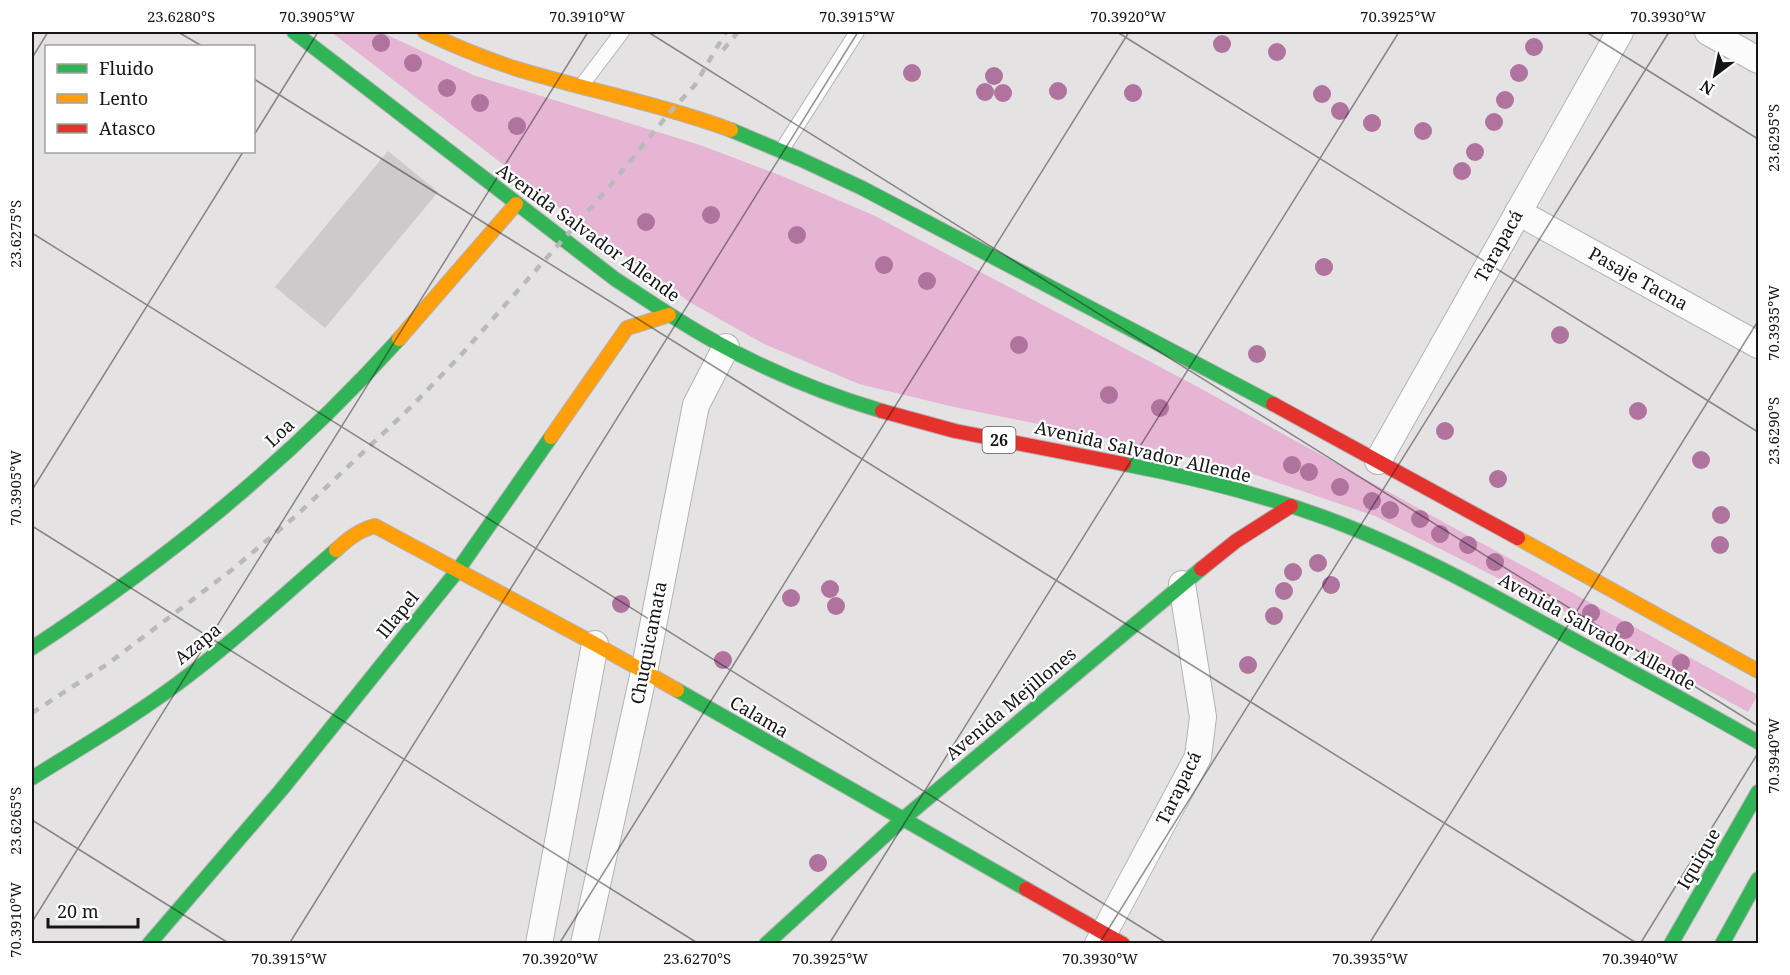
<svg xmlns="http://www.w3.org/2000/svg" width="1790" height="975" font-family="'Noto Serif',serif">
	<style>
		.green { fill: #e5b5d3 }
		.building { fill: #cccacb }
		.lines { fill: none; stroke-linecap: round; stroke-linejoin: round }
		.lane-casing { stroke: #b5b2b4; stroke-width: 16 }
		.street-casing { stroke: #b5b2b4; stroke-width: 28 }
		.fast-casing { stroke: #b5b2b4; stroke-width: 16 }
		.slow-casing { stroke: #b5b2b4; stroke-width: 16 }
		.jam-casing { stroke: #b5b2b4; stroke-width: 16 }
		.lane { stroke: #fbfbfb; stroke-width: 14 }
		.street { stroke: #fbfbfb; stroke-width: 26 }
		.fast { stroke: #30b455; stroke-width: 14 }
		.slow { stroke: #ff9f0a; stroke-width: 14 }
		.jam { stroke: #e5322d; stroke-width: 14 }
		.rail { stroke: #bab9ba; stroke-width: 4.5; stroke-dasharray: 8 8; stroke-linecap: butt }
		.tree { fill: #af739e }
		.ticks { fill: none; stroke: #161415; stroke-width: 1.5; stroke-opacity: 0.45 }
		.labels { text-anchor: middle; stroke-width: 4.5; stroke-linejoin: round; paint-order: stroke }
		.shield { fill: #fff; stroke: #5c5a5b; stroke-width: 1.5 }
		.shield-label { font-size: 16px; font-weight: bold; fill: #161415 }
		.street-label { font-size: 18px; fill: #161415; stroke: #fff }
		.neatline { fill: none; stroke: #161415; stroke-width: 2 }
		.ticks-label { font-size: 15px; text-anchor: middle; fill: #161415 }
	</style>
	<rect width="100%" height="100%" fill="#e5e2e4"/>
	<polygon class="green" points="331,32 381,32 473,75 700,145 782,176 873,215 1196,386 1758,695 1748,712 1565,612 1375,516 1247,472 1126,442 954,407 859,384 764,344 691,303 582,225"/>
	<polygon class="building" points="388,151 438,192 325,328 275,287"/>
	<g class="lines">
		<defs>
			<g id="lane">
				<polyline points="582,85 622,32"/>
				<polyline points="781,151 857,32"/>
			</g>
			<g id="street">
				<polyline points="1708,32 1758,60"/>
				<polyline points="1518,212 1758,345"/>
				<polyline points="1378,461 1620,32"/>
				<polyline points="539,944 595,644"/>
				<polyline points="584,944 644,672 696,405 726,347"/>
				<polyline points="1098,944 1198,757 1203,717 1182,584"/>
			</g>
			<g id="fast">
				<path d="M294,32L615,279C647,300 679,322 712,340C766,370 824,394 882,411"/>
				<polyline points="731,130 800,159 862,188 1273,404"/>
				<path d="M1124,464C1192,477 1260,494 1326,518C1407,548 1483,590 1559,632C1625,668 1692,704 1758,742"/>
				<path d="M32,648C169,558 289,461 399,339"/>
				<polyline points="677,690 1026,889"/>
				<path d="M32,778C85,745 140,713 189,675C240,636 287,592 336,550"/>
				<polyline points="149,944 282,789 458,570 551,437"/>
				<polyline points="766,944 903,819 1201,569"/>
				<polyline points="1671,944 1758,792"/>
				<polyline points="1722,944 1758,879"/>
			</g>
			<g id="slow">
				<path d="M425,32C454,46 484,58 514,68C586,90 660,104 731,130"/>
				<polyline points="399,339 516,204"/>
				<polyline points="551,437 627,328 669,315"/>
				<polyline points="1518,538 1758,671"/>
				<path d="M336,550C348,539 359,530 375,526L595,644L677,690"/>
			</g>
			<g id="jam">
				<polyline points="1273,404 1518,538"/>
				<polyline points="882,411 955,431 1124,464"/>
				<polyline points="1201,569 1236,541 1291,506"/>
				<polyline points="1026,889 1123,944"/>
			</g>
		</defs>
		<use href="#lane" class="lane-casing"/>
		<use href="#street" class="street-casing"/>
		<use href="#fast" class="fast-casing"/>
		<use href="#slow" class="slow-casing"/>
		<use href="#jam" class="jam-casing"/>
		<use href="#lane" class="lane"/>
		<use href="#street" class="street"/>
		<use href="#fast" class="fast"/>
		<use href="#slow" class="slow"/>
		<use href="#jam" class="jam"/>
		<g class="rail">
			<polyline points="723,50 738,32"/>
			<polyline points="32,713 109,663 233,569 298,514 412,406 460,356 604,193 671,111 695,85 726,32"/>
		</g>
	</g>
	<g class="tree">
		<circle cx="381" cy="43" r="9"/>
		<circle cx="1222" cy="44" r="9"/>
		<circle cx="1534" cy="47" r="9"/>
		<circle cx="1277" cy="52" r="9"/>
		<circle cx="413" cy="63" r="9"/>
		<circle cx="912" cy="73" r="9"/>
		<circle cx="1519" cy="73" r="9"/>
		<circle cx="994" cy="76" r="9"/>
		<circle cx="447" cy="88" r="9"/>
		<circle cx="1058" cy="91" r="9"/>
		<circle cx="985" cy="92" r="9"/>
		<circle cx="1003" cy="93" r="9"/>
		<circle cx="1133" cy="93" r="9"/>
		<circle cx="1322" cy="94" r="9"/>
		<circle cx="1505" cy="100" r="9"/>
		<circle cx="480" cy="103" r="9"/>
		<circle cx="1340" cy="111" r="9"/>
		<circle cx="1494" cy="122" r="9"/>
		<circle cx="1372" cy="123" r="9"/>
		<circle cx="517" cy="126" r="9"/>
		<circle cx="1423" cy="131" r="9"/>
		<circle cx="1475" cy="152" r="9"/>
		<circle cx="1462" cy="171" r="9"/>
		<circle cx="711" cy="215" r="9"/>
		<circle cx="646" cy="222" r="9"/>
		<circle cx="797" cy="235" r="9"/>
		<circle cx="884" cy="265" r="9"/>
		<circle cx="1324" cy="267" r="9"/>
		<circle cx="927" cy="281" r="9"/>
		<circle cx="1560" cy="335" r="9"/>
		<circle cx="1019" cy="345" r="9"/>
		<circle cx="1257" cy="354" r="9"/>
		<circle cx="1109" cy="395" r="9"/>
		<circle cx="1160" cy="408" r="9"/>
		<circle cx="1638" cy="411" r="9"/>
		<circle cx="1445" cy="431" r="9"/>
		<circle cx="1701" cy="460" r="9"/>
		<circle cx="1292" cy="465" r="9"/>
		<circle cx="1309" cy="472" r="9"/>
		<circle cx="1498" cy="479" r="9"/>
		<circle cx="1340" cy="487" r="9"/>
		<circle cx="1372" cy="501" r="9"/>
		<circle cx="1390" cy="510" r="9"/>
		<circle cx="1721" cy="515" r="9"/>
		<circle cx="1420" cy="519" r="9"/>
		<circle cx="1440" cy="534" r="9"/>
		<circle cx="1468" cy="545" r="9"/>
		<circle cx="1720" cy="545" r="9"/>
		<circle cx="1495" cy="562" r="9"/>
		<circle cx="1318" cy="563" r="9"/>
		<circle cx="1293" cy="572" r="9"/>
		<circle cx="1331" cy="585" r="9"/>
		<circle cx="830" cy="589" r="9"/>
		<circle cx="1284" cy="591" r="9"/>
		<circle cx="791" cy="598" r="9"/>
		<circle cx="621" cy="604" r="9"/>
		<circle cx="836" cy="606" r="9"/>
		<circle cx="1591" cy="613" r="9"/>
		<circle cx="1274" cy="616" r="9"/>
		<circle cx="1625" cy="630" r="9"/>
		<circle cx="723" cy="660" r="9"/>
		<circle cx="1681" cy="663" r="9"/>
		<circle cx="1248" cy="665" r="9"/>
		<circle cx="818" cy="863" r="9"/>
	</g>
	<path class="ticks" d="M178,32L202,46M648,32L1758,726M1117,32L1758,432M1586,32L1758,139M32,58L48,32M254,79L1638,944M254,135L318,32M32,233L1168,944M32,490L243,152M32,526L699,944M32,820L230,944M32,922L588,32M289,944L858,32M559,944L1129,32M829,944L1399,32M1099,944L1669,32M1369,944L1758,321M1640,944L1758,753"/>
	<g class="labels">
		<rect class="shield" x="982.5" y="427" width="33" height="26" rx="4.5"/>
		<g class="shield-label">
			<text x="999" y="446">26</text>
		</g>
		<g class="street-label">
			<text transform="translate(588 233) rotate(36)" y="6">Avenida Salvador Allende</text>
			<text transform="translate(1499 246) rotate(-61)" y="6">Tarapacá</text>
			<text transform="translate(1638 279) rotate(29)" y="6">Pasaje Tacna</text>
			<text transform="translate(280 433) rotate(-43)" y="6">Loa</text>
			<text transform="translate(1143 452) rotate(13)" y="6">Avenida Salvador Allende</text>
			<text transform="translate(398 615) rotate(-51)" y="6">Illapel</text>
			<text transform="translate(1597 632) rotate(29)" y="6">Avenida Salvador Allende</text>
			<text transform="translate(649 643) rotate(-79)" y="6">Chuquicamata</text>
			<text transform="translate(198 644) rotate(-39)" y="6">Azapa</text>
			<text transform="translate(1011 704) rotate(-40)" y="6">Avenida Mejillones</text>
			<text transform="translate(759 717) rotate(30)" y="6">Calama</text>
			<text transform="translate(1179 788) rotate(-64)" y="6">Tarapacá</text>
			<text transform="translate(1699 859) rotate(-60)" y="6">Iquique</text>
		</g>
	</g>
	<rect width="1790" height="975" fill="none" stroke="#ffffff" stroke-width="66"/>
	<rect x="45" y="45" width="210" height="108" fill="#ffffff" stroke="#a2a1a1" stroke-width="1.5"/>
	<rect x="57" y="64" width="30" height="9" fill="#30b455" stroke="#a2a1a1" stroke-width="1.5"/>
	<text x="99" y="75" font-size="18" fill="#161415">Fluido</text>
	<rect x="57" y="94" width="30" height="9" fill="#ff9f0a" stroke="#a2a1a1" stroke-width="1.5"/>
	<text x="99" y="105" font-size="18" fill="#161415">Lento</text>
	<rect x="57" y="124" width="30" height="9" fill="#e5322d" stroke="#a2a1a1" stroke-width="1.5"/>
	<text x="99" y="135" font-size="18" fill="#161415">Atasco</text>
	<g transform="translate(1715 75) rotate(212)" stroke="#ffffff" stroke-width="4.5" paint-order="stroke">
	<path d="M0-4.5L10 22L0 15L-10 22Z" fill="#161415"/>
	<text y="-9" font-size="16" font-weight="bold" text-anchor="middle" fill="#161415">N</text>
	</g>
	<path d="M48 918v9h90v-9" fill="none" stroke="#161415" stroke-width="3"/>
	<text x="57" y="918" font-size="18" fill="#161415" stroke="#ffffff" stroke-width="4.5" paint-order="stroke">20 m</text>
	<rect x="33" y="33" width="1724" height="909" class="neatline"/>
	<g class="ticks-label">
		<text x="181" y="22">23.6280°S</text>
		<text x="317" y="22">70.3905°W</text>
		<text x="587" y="22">70.3910°W</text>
		<text x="857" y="22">70.3915°W</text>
		<text x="1128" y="22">70.3920°W</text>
		<text x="1398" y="22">70.3925°W</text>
		<text x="1668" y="22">70.3930°W</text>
		<text transform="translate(1774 138) rotate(-90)" y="5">23.6295°S</text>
		<text transform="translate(16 234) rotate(-90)" y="5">23.6275°S</text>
		<text transform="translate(1774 323) rotate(-90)" y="5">70.3935°W</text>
		<text transform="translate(1774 431) rotate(-90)" y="5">23.6290°S</text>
		<text transform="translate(16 488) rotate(-90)" y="5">70.3905°W</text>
		<text transform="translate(1774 756) rotate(-90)" y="5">70.3940°W</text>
		<text transform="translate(16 821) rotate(-90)" y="5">23.6265°S</text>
		<text transform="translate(16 920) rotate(-90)" y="5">70.3910°W</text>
		<text x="289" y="964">70.3915°W</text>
		<text x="560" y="964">70.3920°W</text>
		<text x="697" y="964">23.6270°S</text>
		<text x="830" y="964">70.3925°W</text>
		<text x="1100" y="964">70.3930°W</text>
		<text x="1370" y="964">70.3935°W</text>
		<text x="1640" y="964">70.3940°W</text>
	</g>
</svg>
